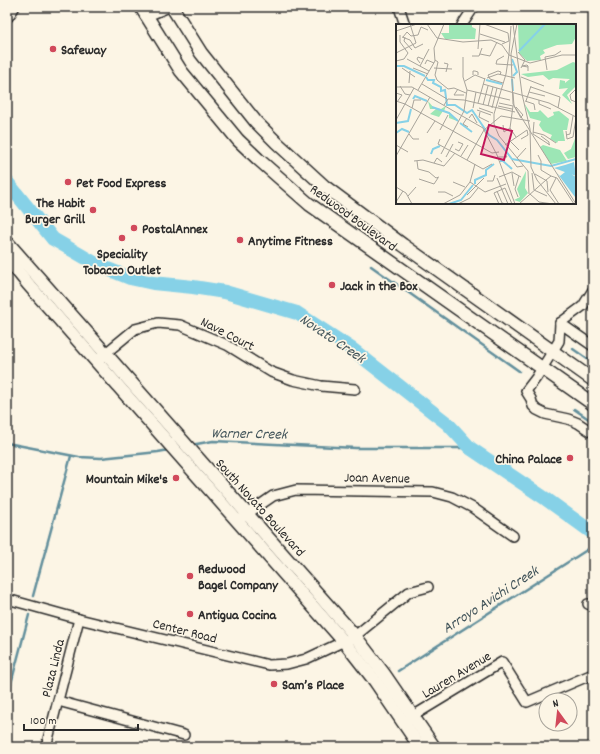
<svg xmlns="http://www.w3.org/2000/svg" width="600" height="754" font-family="Dekko,sans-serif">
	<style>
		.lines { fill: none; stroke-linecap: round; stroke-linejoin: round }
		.stream { stroke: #628f9c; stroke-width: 2.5 }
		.river { stroke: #86d1e7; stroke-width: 14 }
		.minor-casing { stroke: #2b2b2b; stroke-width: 12 }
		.secondary-casing { stroke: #2b2b2b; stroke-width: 15 }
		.minor { stroke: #fcf5e5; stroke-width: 9 }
		.secondary { stroke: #fcf5e5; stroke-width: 12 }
		.poi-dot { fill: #d1495b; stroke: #fcf5e5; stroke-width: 1.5 }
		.labels { text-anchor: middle; stroke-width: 3.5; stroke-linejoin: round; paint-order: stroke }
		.poi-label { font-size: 14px; font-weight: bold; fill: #2b2b2b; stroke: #fcf5e5; text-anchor: start }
		.street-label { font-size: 14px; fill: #2b2b2b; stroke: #fcf5e5 }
		.water-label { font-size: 15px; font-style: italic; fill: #42545a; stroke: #fcf5e5 }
		.inset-river { fill: none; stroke: #86d1e7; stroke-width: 2 }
		.inset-road { fill: none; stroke: #a8a49b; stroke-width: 1 }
		.view { fill: #c2185b; fill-opacity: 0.15; stroke: #c2185b; stroke-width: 2 }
		.inset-edge { fill: none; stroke: #2b2b2b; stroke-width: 2 }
	</style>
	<rect width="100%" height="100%" fill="#fcf5e5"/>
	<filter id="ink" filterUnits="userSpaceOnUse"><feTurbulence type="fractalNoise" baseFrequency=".025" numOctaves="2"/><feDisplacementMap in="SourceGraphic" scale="8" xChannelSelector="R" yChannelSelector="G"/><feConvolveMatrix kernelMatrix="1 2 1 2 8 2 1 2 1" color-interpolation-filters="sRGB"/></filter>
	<g filter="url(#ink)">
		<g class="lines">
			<g class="stream">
				<polyline points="371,266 519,371"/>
				<polyline points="573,349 593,363"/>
				<polyline points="574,409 593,422"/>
				<polyline points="7,443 79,457 101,458 158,452 169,450"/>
				<polyline points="191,445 213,441 356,448 470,448"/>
				<polyline points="33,596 71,456"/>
				<polyline points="398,671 593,546"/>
				<polyline points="7,699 29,615"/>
			</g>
			<polyline class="river" points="7,182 53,239 98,265 130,278 153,283 193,287 225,292 297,313 352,349 448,424 470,448 546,499 593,533"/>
			<defs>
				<g id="minor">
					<polyline points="399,7 405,25"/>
					<polyline points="462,25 474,7"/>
					<polyline points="593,290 583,306 560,323 559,341 536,378 526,391 531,399 533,406 537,410 545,414 568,419 578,423 593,433"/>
					<polyline points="560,323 593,346"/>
					<polyline points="101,357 135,329 158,323 180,325 227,345 271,372 293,380 321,386 355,389"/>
					<polyline points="242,518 247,514 273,496 296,490 433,492 452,497 473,508 513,536"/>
					<polyline points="7,599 79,619 269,665 287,664 306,659 355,636 409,592 428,587"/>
					<polyline points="588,604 593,606"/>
					<polyline points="58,701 184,735"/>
					<polyline points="408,719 502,662 527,702 593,674"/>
					<polyline points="46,747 79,619"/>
				</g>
				<g id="secondary">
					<polyline points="141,7 181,71 238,140 258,159 309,204 593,404"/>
					<polyline points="172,7 201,53 256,122 276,142 324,186 403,245 593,380"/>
					<polyline points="146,15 165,7"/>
					<polyline points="7,16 13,7"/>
					<polyline points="7,242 355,636 384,674 434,747"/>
					<polyline points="7,258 28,284 96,361 346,644 375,681 420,747"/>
				</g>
			</defs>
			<use href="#minor" class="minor-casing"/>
			<use href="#secondary" class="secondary-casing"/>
			<use href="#minor" class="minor"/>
			<use href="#secondary" class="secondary"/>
		</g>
	</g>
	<g class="poi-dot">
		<circle cx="53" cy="49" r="4"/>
		<circle cx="68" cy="182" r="4"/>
		<circle cx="93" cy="210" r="4"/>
		<circle cx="134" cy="228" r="4"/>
		<circle cx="122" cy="238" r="4"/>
		<circle cx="240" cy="240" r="4"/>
		<circle cx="332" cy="285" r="4"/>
		<circle cx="570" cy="458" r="4"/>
		<circle cx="176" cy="478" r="4"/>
		<circle cx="190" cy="576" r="4"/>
		<circle cx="190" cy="614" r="4"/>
		<circle cx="274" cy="684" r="4"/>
	</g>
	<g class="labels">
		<g class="poi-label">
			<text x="61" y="54">Safeway</text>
			<text x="76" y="187">Pet Food Express</text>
			<text x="85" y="207" text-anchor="end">The Habit<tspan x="85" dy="16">Burger Grill</tspan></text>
			<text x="142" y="233">PostalAnnex</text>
			<text x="248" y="245">Anytime Fitness</text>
			<text x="122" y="258" text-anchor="middle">Speciality<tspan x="122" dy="16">Tobacco Outlet</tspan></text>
			<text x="340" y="290">Jack in the Box</text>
			<text x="562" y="463" text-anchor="end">China Palace</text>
			<text x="168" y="483" text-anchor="end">Mountain Mike's</text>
			<text x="198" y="573">Redwood<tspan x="198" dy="16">Bagel Company</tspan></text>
			<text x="198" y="619">Antigua Cocina</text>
			<text x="282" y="689">Sam’s Place</text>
		</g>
		<g class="street-label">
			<text transform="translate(354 217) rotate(36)" y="5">Redwood Boulevard</text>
			<text transform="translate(228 333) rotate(27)" y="5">Nave Court</text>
			<text transform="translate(377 477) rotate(1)" y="5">Joan Avenue</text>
			<text transform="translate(261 507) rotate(48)" y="5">South Novato Boulevard</text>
			<text transform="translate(185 630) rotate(14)" y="5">Center Road</text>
			<text transform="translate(52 668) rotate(-76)" y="5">Plaza Linda</text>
			<text transform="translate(456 674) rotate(-31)" y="5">Lauren Avenue</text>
		</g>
		<g class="water-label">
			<text transform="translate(333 338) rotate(34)" y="5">Novato Creek</text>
			<text transform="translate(249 433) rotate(1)" y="5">Warner Creek</text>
			<text transform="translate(490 599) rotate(-33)" y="5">Arroyo Avichi Creek</text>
		</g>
	</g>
	<g transform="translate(396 24)">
		<rect width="180" height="180" fill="#fcf5e5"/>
		<path d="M53,0H76V3L80,5L79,15H49L45,9H53ZM122,0H180V13L176,20L161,21L147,26L149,29L144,32L145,36L131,37L123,29ZM177,38L180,39V62L171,71L176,80L166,71L172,64L163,65L164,56L169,57V59L174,55L157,54L153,56L147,51L132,53L125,50L161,46ZM32,77L38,84L45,85L50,82L48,87L54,89L61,97L53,94V89L47,87L43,93L34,90L40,85H34ZM128,79L134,88H142L144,86L152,94L158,91L157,88L163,87L173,95L171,106H167L169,117H162L161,119L154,115L156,111L147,107L143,101L145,97L134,94ZM180,112V133L172,135L168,129L175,125ZM147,121L164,126L171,137L155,140L144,123ZM130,147L129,164L132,169L124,178L118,176L124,173L121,165Z" fill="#9ce6b5"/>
		<path d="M178,138L180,152L158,144L169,141ZM160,146L173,149L180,153L179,173L161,149L164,152L169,148Z" fill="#86d1e7"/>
		<path class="inset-river" d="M123,27L149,0M116,35L121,48L117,52M0,42H8L29,52M30,53L32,56H38L37,59L45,63V67L49,66L51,81H59L71,89L76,86L93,111L101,116L116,135L155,142L180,135M116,55L117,67M90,56L106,60M17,75L19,72L31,77M36,83L53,89L62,97M0,99L12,97L15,85M64,99L76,108M0,109L6,105L13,108M35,130L37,125L44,122M104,137H107L116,145M79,160V156L90,151V146L98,140M53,180L65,176L77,161"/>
		<path class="inset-road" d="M31,0L41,14L67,18L95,16L106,21L113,31L134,39L166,31H180M88,0L112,9L113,17L106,20M117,0L126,70L134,105L135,143L141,156L160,180M121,0L115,30L117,80L180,180M0,7L21,0M84,10L109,18M6,13L14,16L19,24L27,20M7,13L11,8L15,12L22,11L25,3L32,6M9,13L8,17L16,26M82,25L84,0M122,28L129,36L125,44M0,29L20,19L14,0M84,30L94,32L101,18M113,30L115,2M113,30L110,50L98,90V100L103,112L132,147L133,170M76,32H83L86,24M108,32L101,36L100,40L117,41M11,35L33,47M39,36L42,38L39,51L41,56L52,65L58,64L70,69M0,37L8,35L12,29L4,18V11M24,39L21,35L22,33L27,35M48,39L52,40L50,48M29,40L31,36L38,39M24,42L33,25M132,43L126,42L131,41L132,42V47M6,44L19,53M17,44L32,50M38,44L56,45M151,46L149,33L159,31L165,27M77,51V47H79L82,48V51M104,51L105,48L102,47L92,51L94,55L107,59M125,53L148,62M91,54L102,50L119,54M69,57L79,51L89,55M13,59L14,47M26,60L51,75M87,60L153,79L180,93M4,62L9,70L14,71M0,63H16L87,104L101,131L119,180M135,63L164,73L162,84M62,65L58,71H68M180,65L174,71L175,76L180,78M22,66L39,37L38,24L48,0M71,66L114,76M133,68L149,72M0,69L6,71L1,78M117,69L118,82L125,94M143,76V80L155,85M0,77L9,80L96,129L103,128M129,77L138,80L139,86M130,77L135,62M82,79L89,54M103,79L117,82L114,104L120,113M48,81L52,75L68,76L119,88M87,81L92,62M92,82L97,63M102,82L116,85M120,83L127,91L125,93M16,84L18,76H25M77,84L80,68M83,84L97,89M96,84L101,64M81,86L95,91M84,88L83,93L93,98M71,94L67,100L72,103M73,94L76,90L81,99M0,96L18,64M138,98L137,110L154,121M107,101L108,108L114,104M44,106L52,91M88,106L105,92L134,97M170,107L171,115L177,113L180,94M137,108L148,111L160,119M31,109L39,97M13,110L17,115H23M170,111L174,110L177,92M145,112L153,118V121M44,115L42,120L87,145L96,140M114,117L123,126M0,121L12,128M109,121L131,106L132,111L125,115M59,125L63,127L67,120L62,118M45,130L68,87L71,66L67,53V33M142,131L145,137V146L155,152M0,132L34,73M65,132L72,121M50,133L57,120M101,133H111L109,130M121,134L130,124M71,136L88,106M116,136L121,143L127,142M18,137L27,136L48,142L59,129M21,137L22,145L33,148L40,154L43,153M38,139L41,134L46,138M116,149L118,162M136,149L138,166L151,172M139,150L151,157L152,168M103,153L116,148L125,153M101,154L112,180M160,154L154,166L163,180M23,155L38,160L42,154M150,156L155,152L161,154L178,180M91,157H97L99,151M57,158L69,163M74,158L89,168L110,160M0,163L10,169L16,180M101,167L106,179L110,180M42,168H49L57,172M134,170L143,178L157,180M71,171L88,154M12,172L20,163M122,173L119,165L123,152M74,174L82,164M0,178L7,167M47,180L64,171L74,158L79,140M62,180L74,174M103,180L98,169L109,164L116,180M123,180L150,156"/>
		<path class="view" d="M93,101L116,107L108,136L85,130Z"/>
		<rect width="180" height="180" class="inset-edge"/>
	</g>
	<rect width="600" height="754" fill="none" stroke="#fcf5e5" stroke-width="24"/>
	<rect x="12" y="12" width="576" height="730" fill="none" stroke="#2b2b2b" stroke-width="1.5" filter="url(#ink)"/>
	<g transform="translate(558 712) rotate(345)"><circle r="19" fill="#fcf5e5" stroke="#a8a49b"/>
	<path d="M0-3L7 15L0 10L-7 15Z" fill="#d1495b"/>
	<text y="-6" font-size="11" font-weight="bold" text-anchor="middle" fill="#2b2b2b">N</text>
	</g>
	<path d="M24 724v6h114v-6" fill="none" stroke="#2b2b2b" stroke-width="2"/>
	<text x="30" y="724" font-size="12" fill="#2b2b2b" stroke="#fcf5e5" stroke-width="3" paint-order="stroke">100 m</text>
</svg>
